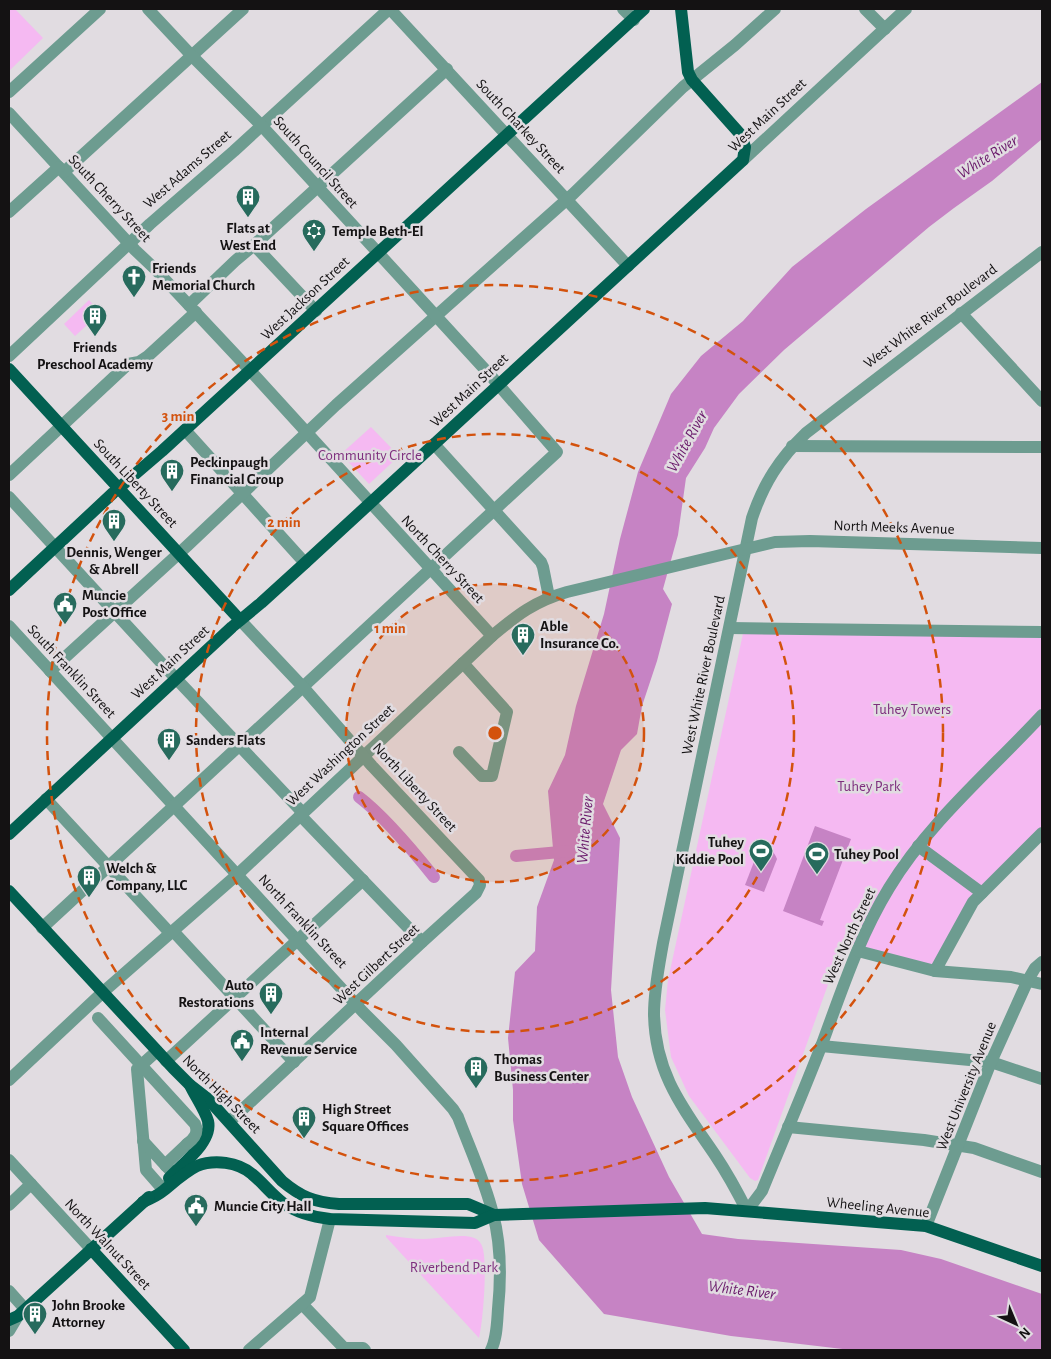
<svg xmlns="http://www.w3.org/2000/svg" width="1051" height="1359" font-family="'Alegreya Sans',sans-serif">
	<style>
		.green { fill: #f5b9f2 }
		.water { fill: #c683c4 }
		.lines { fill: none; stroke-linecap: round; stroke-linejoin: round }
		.canal { stroke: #c683c4; stroke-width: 12 }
		.minor { stroke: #6d9c90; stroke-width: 12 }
		.major { stroke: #026051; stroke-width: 12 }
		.minor-bridge { stroke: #6d9c90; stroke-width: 12 }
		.ring { fill: none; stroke: #d3520d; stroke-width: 2.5; stroke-dasharray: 9 6 }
		.labels { text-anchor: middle; stroke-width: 5; stroke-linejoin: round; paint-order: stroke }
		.street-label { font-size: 15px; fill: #141213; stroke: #e1dce1 }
		.poi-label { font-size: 15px; font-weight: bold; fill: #141213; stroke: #e1dce1; text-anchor: start }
		.park-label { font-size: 15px; fill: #7e2f7e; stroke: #e1dce1 }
		.water-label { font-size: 16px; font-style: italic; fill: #681769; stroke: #e1dce1 }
		.centre { fill: #d3520d; stroke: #e1dce1; stroke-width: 2.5 }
		.ring-label { font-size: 15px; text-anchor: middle; font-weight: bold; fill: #d3520d; stroke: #e1dce1; stroke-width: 5; stroke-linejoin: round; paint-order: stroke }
	</style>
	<rect width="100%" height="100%" fill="#e1dce1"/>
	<g class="green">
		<polygon points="9,9 15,9 43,38 9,71"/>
		<polygon points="89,300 100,313 75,336 64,324"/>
		<polygon points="371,427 399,456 369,484 341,454"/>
		<polygon points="744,629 1042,632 1042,831 973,902 934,965 849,943 840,965 835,965 758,1180 755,1181 750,1178 689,1096 671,1057 665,1010 668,980"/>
		<path d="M386,1235C399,1237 412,1239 424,1239C438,1239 463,1233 474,1238C478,1239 481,1243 482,1246C488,1260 483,1323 479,1338L386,1237Z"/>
	</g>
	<g class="water">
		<polygon points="1042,82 1042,139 992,181 954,208 929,227 784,350 739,394 714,428 705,448 686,478 678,535 663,589 672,604 657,661 642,706 637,734 621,750 603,804 620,838 611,990 618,1057 632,1097 669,1177 702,1234 738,1239 901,1250 941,1259 1042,1294 1042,1350 851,1350 731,1336 604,1314 539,1240 522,1184 513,1120 513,1090 508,1038 515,972 535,951 537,907 554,860 548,791 565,755 576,706 604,614 620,539 638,472 671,394 701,356 743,321 792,267 866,209"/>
		<polygon points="815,826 851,839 820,920 824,921 822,926 783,911"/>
		<path d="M762,848C770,847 774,852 777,859L764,892L745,885L757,854Z"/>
	</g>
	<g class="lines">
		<g class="canal">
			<path d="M359,797C384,816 414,852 434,877"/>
			<polyline points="516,856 571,851"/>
		</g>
		<g class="minor">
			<polyline points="390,9 628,266"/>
			<polyline points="623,9 634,20"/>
			<polyline points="865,9 885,29"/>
			<polyline points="9,92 100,9"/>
			<polyline points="9,113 135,250 155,269 258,379 492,636"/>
			<polyline points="743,160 906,9"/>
			<polyline points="64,172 243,9"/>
			<polyline points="9,212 59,167"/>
			<polyline points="254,245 316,311"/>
			<path d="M1042,252L806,433C779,459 764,483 752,518L663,943C659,966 654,990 654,1014C655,1074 683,1108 715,1155C727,1173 737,1191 747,1211L762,1191C782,1142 803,1093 822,1044C842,990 859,937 889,888C929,822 990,771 1042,715"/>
			<polyline points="189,305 235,261 254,245 447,69"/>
			<polyline points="961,313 1042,401"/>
			<polyline points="9,356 150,224 234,151 389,9"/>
			<polyline points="185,430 305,563"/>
			<polyline points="434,444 541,562 543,567 549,597"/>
			<polyline points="792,446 1042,447"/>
			<polyline points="9,475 128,364 139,362 148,356 196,312"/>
			<polyline points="9,497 166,668 303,813"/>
			<path d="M9,626L363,1012L396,1045L453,1109L458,1117C470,1149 485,1181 493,1214C501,1244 501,1279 498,1309C497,1323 497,1338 491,1350"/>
			<polyline points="730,628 1042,632"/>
			<polyline points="50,671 187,546 336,405 573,194 683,87 735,45 775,9"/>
			<polyline points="459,752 482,776 492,776 507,712 463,663"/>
			<polyline points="46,799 170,933"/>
			<polyline points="300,815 422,942"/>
			<polyline points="1042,833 973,902 935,971 1011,977 1042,984"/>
			<polyline points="918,846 982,893"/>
			<polyline points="42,928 557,452 490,375 261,125 192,56 148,9"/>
			<polyline points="173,931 294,1062"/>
			<polyline points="858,951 935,971"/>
			<polyline points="821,1046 991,1062 1042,1079"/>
			<polyline points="157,1051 137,1069 146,1170 160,1186"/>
			<polyline points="166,1061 363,880"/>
			<path d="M9,1080L102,993L238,874L492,636C517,615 535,601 567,592L775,542L810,541L1042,548"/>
			<polyline points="229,1122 422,942 476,893 480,885 479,880 372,766 303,687 240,620"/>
			<polyline points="788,1127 924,1140 974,1148 1042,1172"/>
			<polyline points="143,1141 166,1166"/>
			<polyline points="9,1160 91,1249"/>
			<polyline points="173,1173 166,1166 169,1161 187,1144"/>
			<polyline points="9,1205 31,1184"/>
			<polyline points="926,1226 991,1062 1028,980 1035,968 1042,962"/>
			<polyline points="9,1291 25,1309"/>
			<polyline points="302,1304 344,1348 363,1348 365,1350"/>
			<polyline points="9,1331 18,1316"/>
			<polyline points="249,1350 310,1297 330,1219"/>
		</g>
		<g class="major">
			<polyline points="9,369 240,620"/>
			<polyline points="9,590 113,493 162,451 644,9"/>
			<polyline points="9,834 232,627 261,603 305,563 743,160 745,147 741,135 692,80 688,72 681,9"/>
			<path d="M9,891L173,1068L190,1085L208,1099L282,1181C301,1197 314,1202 339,1204H468L494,1215"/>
			<path d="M169,1178C182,1164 213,1142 208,1121C205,1110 195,1096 190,1085"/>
			<path d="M143,1202C150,1199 157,1196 163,1191C174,1182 185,1172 197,1166C214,1159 238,1162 252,1174C263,1183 272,1195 283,1203C297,1213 312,1217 330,1219L475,1223L494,1215L705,1208L926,1226L1042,1266"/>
			<polyline points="91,1249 184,1350"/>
			<polyline points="9,1320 18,1316 149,1197"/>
		</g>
		<path class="minor-bridge" d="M98,1018L195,1124C199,1133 194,1139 187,1144"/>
	</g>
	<circle cx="495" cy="733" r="149" fill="#d3520d" fill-opacity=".12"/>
	<g class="ring">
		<circle cx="495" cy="733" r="149"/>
		<circle cx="495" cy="733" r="299"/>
		<circle cx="495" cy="733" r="448"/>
	</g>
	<defs>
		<symbol id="building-pin" viewBox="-11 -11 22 30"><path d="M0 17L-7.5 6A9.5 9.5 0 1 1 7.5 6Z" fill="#276b5d" stroke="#e1dce1"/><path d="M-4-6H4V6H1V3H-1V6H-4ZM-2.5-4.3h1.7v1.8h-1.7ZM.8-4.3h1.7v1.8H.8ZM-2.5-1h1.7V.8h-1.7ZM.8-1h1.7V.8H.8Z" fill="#fff"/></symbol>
		<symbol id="synagogue-pin" viewBox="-11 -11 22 30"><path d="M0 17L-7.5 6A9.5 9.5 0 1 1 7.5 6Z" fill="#276b5d" stroke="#e1dce1"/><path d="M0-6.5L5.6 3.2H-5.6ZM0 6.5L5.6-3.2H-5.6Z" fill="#fff"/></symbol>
		<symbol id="church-pin" viewBox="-11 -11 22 30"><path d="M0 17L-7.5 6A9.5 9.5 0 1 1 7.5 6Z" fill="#276b5d" stroke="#e1dce1"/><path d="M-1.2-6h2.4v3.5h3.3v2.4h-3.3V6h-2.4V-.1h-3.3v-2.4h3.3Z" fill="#fff"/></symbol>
		<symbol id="civic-pin" viewBox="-11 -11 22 30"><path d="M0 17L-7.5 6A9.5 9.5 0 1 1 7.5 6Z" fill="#276b5d" stroke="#e1dce1"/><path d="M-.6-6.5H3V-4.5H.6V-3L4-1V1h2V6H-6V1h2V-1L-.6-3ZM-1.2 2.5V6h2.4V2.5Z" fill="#fff"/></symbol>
		<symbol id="stadium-pin" viewBox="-11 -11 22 30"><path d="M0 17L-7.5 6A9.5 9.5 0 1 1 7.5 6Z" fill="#276b5d" stroke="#e1dce1"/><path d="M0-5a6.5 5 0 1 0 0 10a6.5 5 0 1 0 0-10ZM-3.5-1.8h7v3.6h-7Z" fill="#fff"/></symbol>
	</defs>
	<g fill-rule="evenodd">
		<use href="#building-pin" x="234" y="183" width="28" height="38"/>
		<use href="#synagogue-pin" x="300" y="217" width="28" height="38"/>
		<use href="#church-pin" x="120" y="263" width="28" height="38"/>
		<use href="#building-pin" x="81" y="302" width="28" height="38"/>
		<use href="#building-pin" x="158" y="457" width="28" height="38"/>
		<use href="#building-pin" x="100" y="507" width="28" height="38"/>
		<use href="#civic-pin" x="51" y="590" width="28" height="38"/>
		<use href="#building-pin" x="509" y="621" width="28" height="38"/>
		<use href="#building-pin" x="155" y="726" width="28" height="38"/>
		<use href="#stadium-pin" x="747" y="837" width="28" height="38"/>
		<use href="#stadium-pin" x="803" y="840" width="28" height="38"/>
		<use href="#building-pin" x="75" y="863" width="28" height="38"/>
		<use href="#building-pin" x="257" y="980" width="28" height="38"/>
		<use href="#civic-pin" x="228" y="1027" width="28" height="38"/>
		<use href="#building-pin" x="462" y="1054" width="28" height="38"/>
		<use href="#building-pin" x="290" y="1104" width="28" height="38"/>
		<use href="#civic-pin" x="182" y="1192" width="28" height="38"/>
		<use href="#building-pin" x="21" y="1300" width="28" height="38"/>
	</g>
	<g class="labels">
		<g class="street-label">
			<text transform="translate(767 115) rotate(-43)" y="5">West Main Street</text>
			<text transform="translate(521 126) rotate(47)" y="5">South Gharkey Street</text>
			<text transform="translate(316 162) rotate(48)" y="5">South Council Street</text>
			<text transform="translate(187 169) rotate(-41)" y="5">West Adams Street</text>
			<text transform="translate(110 198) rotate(47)" y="5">South Cherry Street</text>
			<text transform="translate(305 298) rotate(-43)" y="5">West Jackson Street</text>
			<text transform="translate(930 316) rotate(-37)" y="5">West White River Boulevard</text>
			<text transform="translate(469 390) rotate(-43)" y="5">West Main Street</text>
			<text transform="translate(136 483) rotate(47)" y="5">South Liberty Street</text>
			<text transform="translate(894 527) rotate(2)" y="5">North Meeks Avenue</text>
			<text transform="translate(443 559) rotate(47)" y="5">North Cherry Street</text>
			<text transform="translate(170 662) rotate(-43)" y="5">West Main Street</text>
			<text transform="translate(72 671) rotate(47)" y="5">South Franklin Street</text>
			<text transform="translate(703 675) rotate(-78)" y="5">West White River Boulevard</text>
			<text transform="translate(340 755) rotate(-43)" y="5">West Washington Street</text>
			<text transform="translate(415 787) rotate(47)" y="5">North Liberty Street</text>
			<text transform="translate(303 921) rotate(47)" y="5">North Franklin Street</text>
			<text transform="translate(849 936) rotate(-65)" y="5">West North Street</text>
			<text transform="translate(376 964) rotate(-43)" y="5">West Gilbert Street</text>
			<text transform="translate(966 1086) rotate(-68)" y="5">West University Avenue</text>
			<text transform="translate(222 1094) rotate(45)" y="5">North High Street</text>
			<text transform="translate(878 1207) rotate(6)" y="5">Wheeling Avenue</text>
			<text transform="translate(108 1244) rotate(47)" y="5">North Walnut Street</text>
		</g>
		<g class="poi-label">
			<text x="248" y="233" text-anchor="middle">Flats at<tspan x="248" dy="17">West End</tspan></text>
			<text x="332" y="236">Temple Beth-El</text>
			<text x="152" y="273">Friends<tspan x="152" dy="17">Memorial Church</tspan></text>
			<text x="95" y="352" text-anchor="middle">Friends<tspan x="95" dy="17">Preschool Academy</tspan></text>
			<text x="190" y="467">Peckinpaugh<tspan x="190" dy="17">Financial Group</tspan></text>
			<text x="114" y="557" text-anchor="middle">Dennis, Wenger<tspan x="114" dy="17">&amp; Abrell</tspan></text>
			<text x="82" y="600">Muncie<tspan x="82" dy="17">Post Office</tspan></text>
			<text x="540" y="631">Able<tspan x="540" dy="17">Insurance Co.</tspan></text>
			<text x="186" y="745">Sanders Flats</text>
			<text x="744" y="847" text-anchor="end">Tuhey<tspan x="744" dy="17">Kiddie Pool</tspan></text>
			<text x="834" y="859">Tuhey Pool</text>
			<text x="106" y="873">Welch &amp;<tspan x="106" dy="17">Company, LLC</tspan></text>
			<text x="254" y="990" text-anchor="end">Auto<tspan x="254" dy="17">Restorations</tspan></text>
			<text x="260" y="1037">Internal<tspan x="260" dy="17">Revenue Service</tspan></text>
			<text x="494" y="1064">Thomas<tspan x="494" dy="17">Business Center</tspan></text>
			<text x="322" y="1114">High Street<tspan x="322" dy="17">Square Offices</tspan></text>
			<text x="214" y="1211">Muncie City Hall</text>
			<text x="52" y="1310">John Brooke<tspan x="52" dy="17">Attorney</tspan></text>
		</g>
		<g class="park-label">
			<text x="370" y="460">Community Circle</text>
			<text x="912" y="714">Tuhey Towers</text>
			<text x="869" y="791">Tuhey Park</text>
			<text x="454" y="1272">Riverbend Park</text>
		</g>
		<g class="water-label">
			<text transform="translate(987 156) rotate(-32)" y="6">White River</text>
			<text transform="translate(686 441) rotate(-61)" y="6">White River</text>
			<text transform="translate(584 830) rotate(-85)" y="6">White River</text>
			<text transform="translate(742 1289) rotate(7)" y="6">White River</text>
		</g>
	</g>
	<circle cx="495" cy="733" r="8" class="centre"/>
	<g class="ring-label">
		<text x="178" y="421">3 min</text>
		<text x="284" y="527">2 min</text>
		<text x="390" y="633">1 min</text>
	</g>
	<rect width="1051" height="1359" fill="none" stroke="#141213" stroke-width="20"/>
	<g transform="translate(1016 1324) rotate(136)" stroke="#e1dce1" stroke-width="4" paint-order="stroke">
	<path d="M0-4L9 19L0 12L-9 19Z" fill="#141213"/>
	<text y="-8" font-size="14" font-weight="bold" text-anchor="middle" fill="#141213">N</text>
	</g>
</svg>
